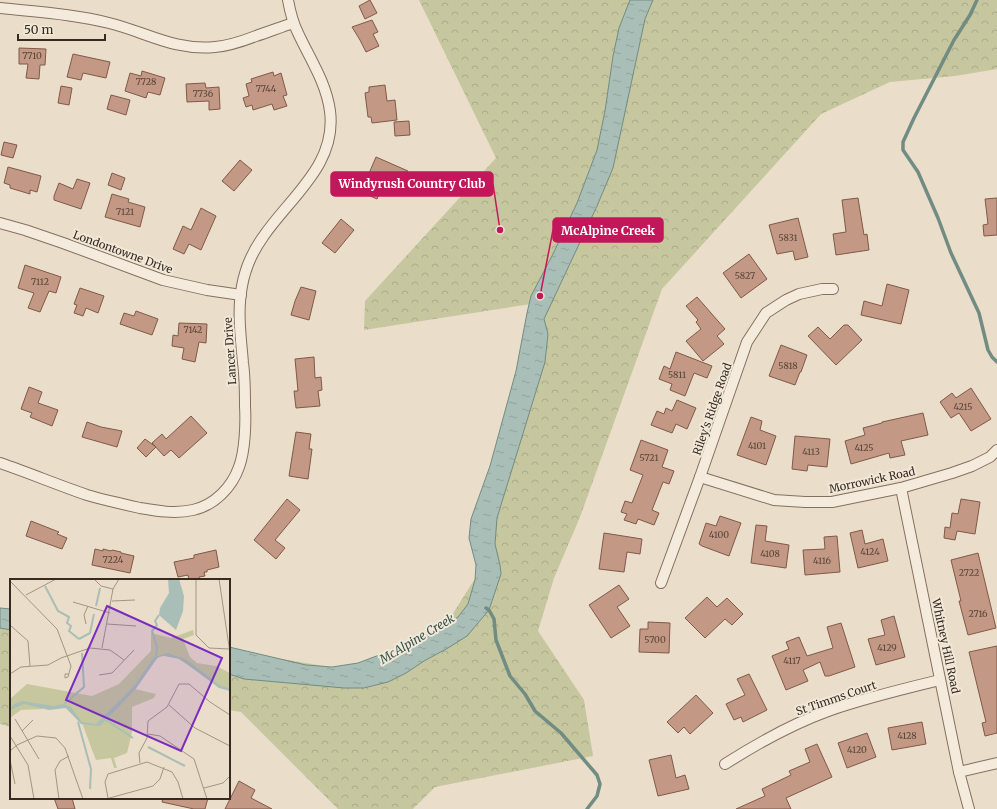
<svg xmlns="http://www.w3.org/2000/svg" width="997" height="809" font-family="Merriweather,serif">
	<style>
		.forest { fill: url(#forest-crowns) }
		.water { fill: url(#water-ripples); stroke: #718c83 }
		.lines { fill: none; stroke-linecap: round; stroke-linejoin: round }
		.stream { stroke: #718c83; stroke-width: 3.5 }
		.building { fill: #c39884; stroke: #805949 }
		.street-casing { stroke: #847060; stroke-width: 12 }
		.street { stroke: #f5ebdc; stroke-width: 10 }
		.labels { text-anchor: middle; stroke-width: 4; stroke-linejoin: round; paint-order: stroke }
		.number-label { font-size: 9px; fill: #59463a }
		.street-label { font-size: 11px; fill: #362a22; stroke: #f2e8d8 }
		.water-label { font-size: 12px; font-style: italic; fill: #33544f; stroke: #f2e8d8 }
		.inset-river { fill: none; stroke: #a9beb6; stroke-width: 2 }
		.inset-road { fill: none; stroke: #a29586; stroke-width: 1 }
		.view { fill: #7b2cbf; fill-opacity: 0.15; stroke: #7b2cbf; stroke-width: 2 }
		.inset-edge { fill: none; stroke: #362a22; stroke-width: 2 }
		.leader { fill: none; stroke: #c2185b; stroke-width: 1.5 }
		.callout-dot { fill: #c2185b; stroke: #f2e8d8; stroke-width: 1.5 }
		.callout { fill: #c2185b; stroke: #c2185b; stroke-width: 1.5 }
		.callout-label { font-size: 12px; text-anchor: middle; font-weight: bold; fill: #fff }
	</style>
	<defs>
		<pattern id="forest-crowns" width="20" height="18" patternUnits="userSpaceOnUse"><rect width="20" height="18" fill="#c6c79e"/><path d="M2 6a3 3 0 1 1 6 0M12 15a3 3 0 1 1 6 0" fill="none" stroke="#abab88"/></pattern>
		<pattern id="water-ripples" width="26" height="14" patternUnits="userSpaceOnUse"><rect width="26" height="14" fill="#a9beb6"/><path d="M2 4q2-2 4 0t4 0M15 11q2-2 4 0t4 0" fill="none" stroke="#92a39c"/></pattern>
	</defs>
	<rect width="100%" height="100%" fill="#eaddc9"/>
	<g class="forest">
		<polygon points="419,0 997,0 997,69 955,76 890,82 821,114 662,289 580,517 554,578 538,631 584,700 593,756 435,787 413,809 338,809 241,712 229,710 229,650 353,671 447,623 476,577 537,303 364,330 365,301 496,158"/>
		<polygon points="0,611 11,613 11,727 0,724"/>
	</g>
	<g class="water">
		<polygon points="630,0 653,0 645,19 613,168 597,206 544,319 548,334 545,362 497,518 495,544 500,565 501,574 489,610 467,636 448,648 424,661 406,673 388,682 364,688 344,688 244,679 229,674 229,647 306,665 332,667 358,663 427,637 458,617 468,604 475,580 476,565 469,538 471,519 490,466 516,371 527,313 531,296 552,256 577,203 597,150 605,111 613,56 619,28"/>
		<polygon points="0,608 11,609 11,630 0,628"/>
	</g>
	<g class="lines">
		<g class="stream">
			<polyline points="977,0 970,15 954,40 914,118 903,142 903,150 918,172 938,218 951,253 979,313 988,350 992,357 997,362"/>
			<polyline points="486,608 489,610 494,619 496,640 510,676 525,694 535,711 561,733 597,775 600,784 597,796 587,809"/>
		</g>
	</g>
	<g class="building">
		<polygon points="370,0 377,13 365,19 359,6"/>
		<polygon points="372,20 378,32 373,34 379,46 366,52 360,40 352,27"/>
		<polygon points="19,48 46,49 45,65 40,65 39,79 26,78 28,64 19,64"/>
		<polygon points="73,54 110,62 106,78 83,73 81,80 67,77"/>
		<polygon points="142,71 165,78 160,95 148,92 146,98 125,91 130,73 141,76"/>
		<polygon points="273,72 274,76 281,73 287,95 283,96 287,106 274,110 272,104 253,110 252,105 246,107 243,98 249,96 246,84 252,82 251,79"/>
		<polygon points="205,83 206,88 219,87 220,109 209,110 209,101 187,102 186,84"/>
		<polygon points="385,85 387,101 395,100 397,120 372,123 371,117 368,117 365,93 369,92 369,87"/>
		<polygon points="61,86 72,88 69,105 58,103"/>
		<polygon points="111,95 130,100 126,115 107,109"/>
		<polygon points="409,121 410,135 395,136 394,122"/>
		<polygon points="4,142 17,145 13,158 1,155"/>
		<polygon points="376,157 408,171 402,183 386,176 377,199 361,192"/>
		<polygon points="240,160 252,170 234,191 222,181"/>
		<polygon points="8,167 41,176 37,192 30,190 30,194 10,188 10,185 4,183"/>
		<polygon points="112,173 125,178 121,190 108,185"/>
		<polygon points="77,179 90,183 81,209 54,200 54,196 59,183 73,189"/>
		<polygon points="112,194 129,199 128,202 145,207 140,227 105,217"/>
		<polygon points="858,198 864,235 867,234 869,250 836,255 833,234 846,232 842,200"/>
		<polygon points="997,198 997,235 984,236 983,225 988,224 985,199"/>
		<polygon points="201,208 216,216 201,250 189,244 184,254 173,249 183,226 191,230"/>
		<polygon points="798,218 808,257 795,260 793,251 777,254 769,225"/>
		<polygon points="341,219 354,230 335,253 322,243"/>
		<polygon points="749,254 767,279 741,298 723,273"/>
		<polygon points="25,265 61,277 56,293 49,291 40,312 28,308 34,293 18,288"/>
		<polygon points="887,284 909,290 901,324 861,315 864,301 882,306"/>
		<polygon points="301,287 316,291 309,320 291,315 295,301"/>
		<polygon points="80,288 104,296 98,313 86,308 83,316 74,313 77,305 74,304"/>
		<polygon points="697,297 725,329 717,336 724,344 703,361 686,341 701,329 696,322 698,320 686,306"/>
		<polygon points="136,311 158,319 152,335 120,324 124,313 134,316"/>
		<polygon points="179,323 207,324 206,343 199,342 195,362 182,359 184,348 172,346 173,335 178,336"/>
		<polygon points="844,325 848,325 862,340 836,365 808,336 818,327 830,339"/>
		<polygon points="781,345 807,355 801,372 800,372 795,385 769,376"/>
		<polygon points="676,352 712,366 707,378 694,373 685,396 670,390 672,384 659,379 664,366 670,369"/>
		<polygon points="314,357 315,378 321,377 322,390 318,391 320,406 296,408 294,391 298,391 295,359"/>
		<polygon points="29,387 42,392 38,403 58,410 52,426 30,417 32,413 21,409"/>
		<polygon points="971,388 991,419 971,431 959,413 951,418 940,402 952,393 956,398"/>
		<polygon points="677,400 696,408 687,429 676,424 672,433 651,425 657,411 664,414 666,408 672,411"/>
		<polygon points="923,413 928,435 901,441 905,455 890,458 889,453 851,464 845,441 865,435 863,428 882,423 882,422"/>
		<polygon points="191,416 207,433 179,458 171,450 164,456 152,443 162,434 166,439"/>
		<polygon points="751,417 762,421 760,430 776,436 766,465 737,455"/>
		<polygon points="87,422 101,427 122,431 117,447 82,437"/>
		<polygon points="296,432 311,434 309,449 312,449 308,479 289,476"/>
		<polygon points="795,436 830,439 827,467 808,465 807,471 792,469"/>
		<polygon points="145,439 156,447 146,457 137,448"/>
		<polygon points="641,440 668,450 662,467 674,471 669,484 663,482 652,510 659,513 654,525 638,519 636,524 624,520 627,514 621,512 625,501 632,503 643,475 630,470"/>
		<polygon points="287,499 300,510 275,540 285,548 276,559 254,540"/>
		<polygon points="961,499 980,502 975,534 957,531 955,540 944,538 945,527 950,528 952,513 958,514"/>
		<polygon points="720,516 741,523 729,556 702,546 699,544 706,523 716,526"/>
		<polygon points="31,521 59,532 57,534 67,538 62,549 26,536"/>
		<polygon points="756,525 767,526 765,541 789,545 786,568 751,563"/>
		<polygon points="862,530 865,544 883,539 888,561 858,568 850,533"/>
		<polygon points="604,533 642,539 640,554 627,552 624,572 599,569"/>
		<polygon points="837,536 840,572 805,575 803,550 825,549 824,537"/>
		<polygon points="95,549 103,551 103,549 111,551 112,550 121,552 121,553 134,556 130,573 92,565"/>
		<polygon points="216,550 219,567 207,570 207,572 204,572 205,576 199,577 200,580 189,580 188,575 178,577 174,562 194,558 194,555"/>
		<polygon points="978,553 996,628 968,635 959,601 961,601 951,560"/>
		<polygon points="619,585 629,599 617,607 630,626 611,638 589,605"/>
		<polygon points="707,597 717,607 727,598 743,614 732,625 725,619 705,638 685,618"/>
		<polygon points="894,616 905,657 876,665 868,639 885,635 881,620"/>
		<polygon points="648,622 670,623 669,653 639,652 640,629 648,629"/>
		<polygon points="841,623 855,667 829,676 825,676 820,662 803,670 808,681 786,690 772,656 789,649 786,642 799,637 807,656 833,648 827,627"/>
		<polygon points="997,646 997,733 985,736 982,723 986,722 969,652"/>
		<polygon points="749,674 767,710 743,722 741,717 734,720 726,704 745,695 737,679"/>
		<polygon points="696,695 713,713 690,734 684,727 678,733 667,722"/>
		<polygon points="922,722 926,744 892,750 888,728"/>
		<polygon points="867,733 876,757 847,768 838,743"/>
		<polygon points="817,744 832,777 786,798 791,809 736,809 765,796 762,789 791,775 789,771 810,762 805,749"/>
		<polygon points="671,755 676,778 685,775 689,789 658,796 649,760"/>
		<polygon points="239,781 255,790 251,798 272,809 225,809"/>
		<polygon points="54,798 72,798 75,809 58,809"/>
		<polygon points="163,798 208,798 205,809 194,809 162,802"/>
	</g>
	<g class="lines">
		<defs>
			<g id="street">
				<path d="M0,8C36,12 74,14 109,23C146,32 174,51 215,47C229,46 243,41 256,36C268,32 281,27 293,23"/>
				<polyline points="0,223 25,230 63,243 163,280 207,290 241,295"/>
				<path d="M0,463C29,473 58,485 87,495C104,500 122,504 140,508C157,511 175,514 193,510C215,505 232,487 239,467C245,451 246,423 245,406C245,392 245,377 243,363C241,338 237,312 242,286C245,269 253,251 263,237C290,197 337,165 330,111C326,82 310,59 298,33C293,23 290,11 288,0"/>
				<polyline points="700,477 774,500 805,502 832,502 901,488 952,473 972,466 990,457 997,450"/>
				<polyline points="901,488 959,772 969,809"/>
				<polyline points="661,583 700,477 747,342 766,313 786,300 799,294 822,289 833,289"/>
				<path d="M725,764C758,743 792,724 828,711C865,698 903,689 940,680"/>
				<polyline points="959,772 997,763"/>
			</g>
		</defs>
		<use href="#street" class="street-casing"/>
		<use href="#street" class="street"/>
	</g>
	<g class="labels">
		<g class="number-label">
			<text x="32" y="59">7710</text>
			<text x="146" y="85">7728</text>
			<text x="266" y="92">7744</text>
			<text x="203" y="97">7736</text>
			<text x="125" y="215">7121</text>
			<text x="788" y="241">5831</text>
			<text x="745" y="279">5827</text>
			<text x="40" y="285">7112</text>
			<text x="193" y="333">7142</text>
			<text x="788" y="369">5818</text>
			<text x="677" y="378">5811</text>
			<text x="963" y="410">4215</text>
			<text x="757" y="449">4101</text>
			<text x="864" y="451">4125</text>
			<text x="811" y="455">4113</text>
			<text x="649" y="461">5721</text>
			<text x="719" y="538">4100</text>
			<text x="870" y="555">4124</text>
			<text x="770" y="557">4108</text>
			<text x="113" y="563">7224</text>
			<text x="822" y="564">4116</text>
			<text x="969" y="576">2722</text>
			<text x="978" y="617">2716</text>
			<text x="655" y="643">5700</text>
			<text x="887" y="651">4129</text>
			<text x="792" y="664">4117</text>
			<text x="907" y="739">4128</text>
			<text x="857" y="753">4120</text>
		</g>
		<g class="street-label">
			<text transform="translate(123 252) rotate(20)" y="4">Londontowne Drive</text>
			<text transform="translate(230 351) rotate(-94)" y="4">Lancer Drive</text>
			<text transform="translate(712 409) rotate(-71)" y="4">Riley's Ridge Road</text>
			<text transform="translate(872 480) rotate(-12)" y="4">Morrowick Road</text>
			<text transform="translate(946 646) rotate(78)" y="4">Whitney Hill Road</text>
			<text transform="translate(836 698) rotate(-19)" y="4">St Timms Court</text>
		</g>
		<g class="water-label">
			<text transform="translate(417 639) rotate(-31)" y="4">McAlpine Creek</text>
		</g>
	</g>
	<g transform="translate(10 579)">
		<rect width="220" height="220" fill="#eaddc9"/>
		<path d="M183,51L184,56L173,60L180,78L187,84L206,87L220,94V109L212,108L164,77H151L145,81L125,110L146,115L144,119L122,128V153L117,174L104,179L107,189H104L101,179L86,181L72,144L56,129L32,126V130L11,131L0,139V120L17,105L82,117L109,105L136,77L141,72V54L161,59Z" fill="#c6c79e"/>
		<path d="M158,0H169L174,17L173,32L166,51L149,36L150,29L159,14ZM158,74L177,81L211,107L220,109V112L209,109L170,80L154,77L148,78L125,111L90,147L71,145L56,129L39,131L14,125L0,131L4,125L13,122L43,127L54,125L61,128L72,143L86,145L124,107L144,78Z" fill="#a9beb6"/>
		<path class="inset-river" d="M35,7L48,32L59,38L57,44L61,47L59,52L69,60M86,27L90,9M69,60L80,54L84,35M146,77L147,68L142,52L147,46L145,42L149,36M54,125L74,108L72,74M96,141L123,159M68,143L81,190L80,210M138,168L175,187"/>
		<path class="inset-road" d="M84,0L91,7L103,10M186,0V56L199,69L219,70M209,0L220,74M0,2L47,50L61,87L58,98L55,99V95H59M16,16L46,0M102,22L125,21M63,23L100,34M76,45L74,36L78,27M97,45L126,47M0,46L18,62L20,87M92,69L103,10L109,0M0,95L11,88L38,86L51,79L80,69L100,71L114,81M89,96L102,94L124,71M159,126L185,149L220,167M5,140L29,180M12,152L23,141M138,155L150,157L184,180L197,220M0,157L18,186L24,220M0,172L7,166L27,157L46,159L55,169L73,220M0,181L5,205M130,184L129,174L137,159L138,142L157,128L169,105H179L200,123L220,136M194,209L213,204L220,197M98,219L95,203L98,195L137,183L162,193L168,203L173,220M49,220L45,191L50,182L59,177M96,220L143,207L150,200L154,188"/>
		<path class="view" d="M97,27L212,79L171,172L56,121Z"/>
		<rect width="220" height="220" class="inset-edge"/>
	</g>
	<path class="leader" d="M500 230L493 184M540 296L553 230"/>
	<g class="callout-dot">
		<circle cx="500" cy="230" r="4"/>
		<circle cx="540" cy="296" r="4"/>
	</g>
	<g class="callout">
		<rect x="331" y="172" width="162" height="24" rx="4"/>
		<rect x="553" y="218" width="110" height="24" rx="4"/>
	</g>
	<g class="callout-label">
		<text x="412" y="188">Windyrush Country Club</text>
		<text x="608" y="235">McAlpine Creek</text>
	</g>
	<path d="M18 34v6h87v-6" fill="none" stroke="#362a22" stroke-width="2"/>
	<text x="24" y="34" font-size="12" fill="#362a22" stroke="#f2e8d8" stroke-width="3" paint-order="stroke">50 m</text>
</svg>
